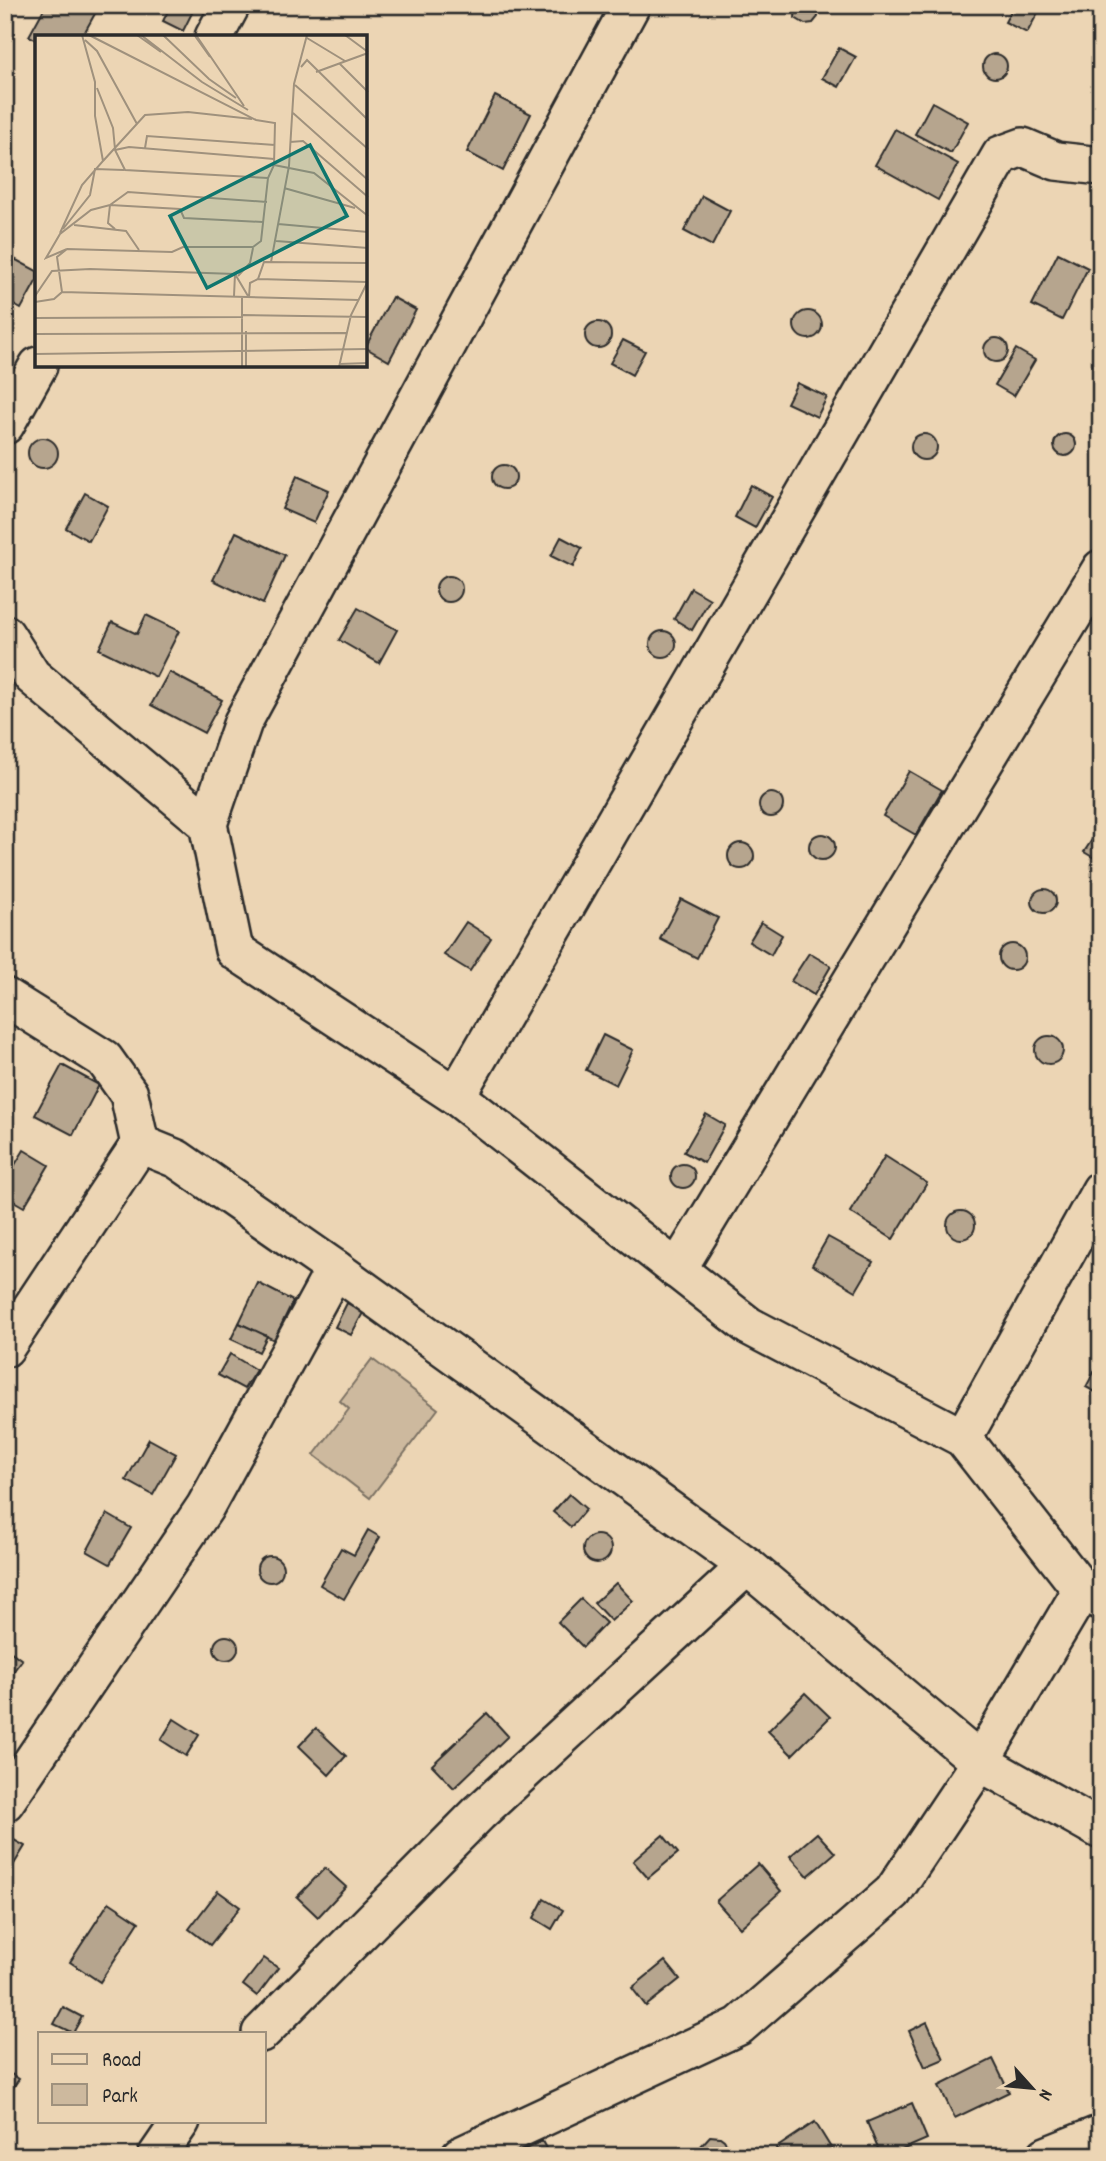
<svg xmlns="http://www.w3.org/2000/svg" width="1106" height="2161" font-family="Dekko,sans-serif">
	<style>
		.green { fill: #cdb99e; stroke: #7c7264; stroke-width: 2 }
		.building { fill: #b6a58e; stroke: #2b2b2b; stroke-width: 2 }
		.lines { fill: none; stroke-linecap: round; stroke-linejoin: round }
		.minor-casing { stroke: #2b2b2b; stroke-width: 42 }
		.minor { stroke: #ecd5b4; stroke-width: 37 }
		.inset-road { fill: none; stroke: #9f917d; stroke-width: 2 }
		.view { fill: #0f766e; fill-opacity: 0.15; stroke: #0f766e; stroke-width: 3.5 }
		.inset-edge { fill: none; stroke: #2b2b2b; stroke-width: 3.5 }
	</style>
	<rect width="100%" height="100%" fill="#ecd5b4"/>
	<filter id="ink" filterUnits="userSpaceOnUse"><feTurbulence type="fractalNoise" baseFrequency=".0143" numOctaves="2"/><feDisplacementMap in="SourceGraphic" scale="14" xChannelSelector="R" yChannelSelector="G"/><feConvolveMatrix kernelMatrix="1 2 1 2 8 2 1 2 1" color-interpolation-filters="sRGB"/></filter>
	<g filter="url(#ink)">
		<polygon class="green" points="372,1359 438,1409 370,1498 314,1455 349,1409 340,1401"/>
		<g class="building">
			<polygon points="46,5 89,5 97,10 82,37 37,37 37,40 29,36"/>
			<polygon points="171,5 187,5 194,9 183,31 163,21"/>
			<polygon points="817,5 818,17 813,23 805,24 795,18 796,5"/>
			<polygon points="1014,5 1042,5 1027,33 1005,22"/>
			<polygon points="839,48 856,57 839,87 822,78"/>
			<circle cx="995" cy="66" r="12"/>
			<polygon points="495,96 531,114 503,171 467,152"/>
			<polygon points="932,102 968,122 951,153 915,134"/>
			<polygon points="895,129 958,164 938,200 875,165"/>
			<polygon points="5,153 14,158 5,174"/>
			<polygon points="702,196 730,211 712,246 684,231"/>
			<polygon points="1058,253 1088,268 1062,320 1032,305"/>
			<polygon points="5,254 37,271 37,280 21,309 5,300"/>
			<polygon points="392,297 416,310 389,361 366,348 366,346"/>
			<circle cx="808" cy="325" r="14"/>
			<circle cx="598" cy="335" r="13"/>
			<circle cx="996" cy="350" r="12"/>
			<polygon points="623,340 645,351 632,375 610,363"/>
			<polygon points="1016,349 1035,360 1014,396 995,385"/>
			<polygon points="797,383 827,397 817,417 787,403"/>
			<circle cx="1065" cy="445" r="11"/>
			<circle cx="924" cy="447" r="13"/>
			<circle cx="43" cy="453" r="15"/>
			<circle cx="504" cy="477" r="12"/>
			<polygon points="297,476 329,490 314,523 282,509"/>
			<polygon points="751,485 772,497 755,528 735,517"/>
			<polygon points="85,493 108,506 89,541 66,528"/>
			<polygon points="236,532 285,555 263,604 213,580"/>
			<polygon points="561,537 582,548 573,567 551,556"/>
			<circle cx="449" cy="589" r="13"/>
			<polygon points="691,588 710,599 692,630 674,619"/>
			<polygon points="358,608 397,630 379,663 339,640"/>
			<polygon points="146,615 179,631 156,677 99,649 112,622 137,634"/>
			<circle cx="663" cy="644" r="13"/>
			<polygon points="169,672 222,700 204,733 151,705"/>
			<polygon points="909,771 942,790 916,835 883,816"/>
			<circle cx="771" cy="805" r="12"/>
			<polygon points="1101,826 1101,862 1084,852"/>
			<circle cx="822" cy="847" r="13"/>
			<circle cx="741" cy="856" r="13"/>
			<circle cx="1044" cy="901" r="12"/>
			<polygon points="681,899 718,918 697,958 660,939"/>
			<polygon points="466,922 491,938 470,971 444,955"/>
			<polygon points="761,922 782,935 771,955 749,942"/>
			<circle cx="1012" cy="957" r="13"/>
			<polygon points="809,953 831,966 814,995 791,981"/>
			<polygon points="603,1035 633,1050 616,1085 586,1070"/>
			<circle cx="1049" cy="1050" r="14"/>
			<polygon points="62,1065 99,1085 73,1135 35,1115"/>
			<polygon points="706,1114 725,1125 704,1163 684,1152"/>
			<polygon points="24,1150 49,1165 24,1207 5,1196 5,1181"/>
			<polygon points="885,1156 927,1183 893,1239 850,1212"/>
			<circle cx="683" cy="1176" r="12"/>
			<circle cx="961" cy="1225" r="14"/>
			<polygon points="828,1237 873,1262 856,1291 812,1265"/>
			<polygon points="258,1283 293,1301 274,1340 239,1323"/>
			<polygon points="347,1303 364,1311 351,1335 335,1327"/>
			<polygon points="239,1323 267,1336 259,1352 231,1339"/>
			<polygon points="230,1354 256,1370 244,1389 218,1375"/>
			<polygon points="1101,1359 1101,1395 1086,1387"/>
			<polygon points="149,1439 176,1454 153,1495 126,1480"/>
			<polygon points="569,1494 586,1509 571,1527 553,1512"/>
			<polygon points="107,1514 131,1528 110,1564 87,1551"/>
			<polygon points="368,1530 380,1537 344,1599 320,1585 341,1548 354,1555"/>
			<circle cx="597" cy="1549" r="14"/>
			<circle cx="270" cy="1569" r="13"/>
			<polygon points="616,1583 633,1601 611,1621 594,1603"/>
			<polygon points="581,1599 606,1623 583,1647 558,1622"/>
			<circle cx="226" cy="1648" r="12"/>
			<polygon points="6,1648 22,1660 5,1682 5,1649"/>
			<polygon points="805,1693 830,1717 792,1755 768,1731"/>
			<polygon points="487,1713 508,1736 454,1788 432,1765"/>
			<polygon points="174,1719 199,1735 186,1756 161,1740"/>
			<polygon points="316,1728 346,1756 329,1775 299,1746"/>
			<polygon points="817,1833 835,1853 808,1876 790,1856"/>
			<polygon points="5,1835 25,1846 5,1879"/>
			<polygon points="663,1835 678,1853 648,1878 633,1861"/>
			<polygon points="758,1864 781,1891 740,1928 716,1901"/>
			<polygon points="325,1868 346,1887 318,1917 297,1897"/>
			<polygon points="218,1891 240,1907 210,1945 189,1929"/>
			<polygon points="544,1899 563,1910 552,1929 534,1918"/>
			<polygon points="109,1902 139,1922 100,1982 70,1962"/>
			<polygon points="264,1958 278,1968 257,1996 243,1985"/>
			<polygon points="665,1961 680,1979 646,2006 632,1988"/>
			<polygon points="63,2007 82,2017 73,2033 54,2024"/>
			<polygon points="927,2022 944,2059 925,2067 909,2031"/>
			<polygon points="993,2059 1009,2092 955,2118 939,2086"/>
			<polygon points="5,2070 19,2079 5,2099"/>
			<polygon points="912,2103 927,2139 888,2156 881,2156 867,2122"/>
			<polygon points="815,2122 836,2156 781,2156 776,2148"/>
			<polygon points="710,2136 720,2137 724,2140 729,2148 727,2156 701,2156 701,2146"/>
			<polygon points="542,2141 550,2156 511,2156"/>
		</g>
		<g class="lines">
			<defs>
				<g id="minor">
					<polyline points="631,5 243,722 208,824 234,950 456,1096 749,1326 963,1438 1082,1590 1101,1601"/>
					<polyline points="214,37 231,5"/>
					<polyline points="5,425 38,366"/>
					<polyline points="5,634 32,676 208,824"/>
					<polyline points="5,997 104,1059 129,1094 140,1144 5,1348"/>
					<polyline points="456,1096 1001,155 1023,147 1056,161 1101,166"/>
					<polyline points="140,1144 177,1159 335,1269 747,1566 980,1762 1101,1830"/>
					<polyline points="677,1270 1101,569"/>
					<polyline points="963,1438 1101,1190"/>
					<polyline points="5,1802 205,1507 335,1269"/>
					<polyline points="261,2033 479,1813 747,1566"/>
					<polyline points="157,2156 181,2121"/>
					<polyline points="460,2156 739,2026 893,1892 980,1762 1082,1590"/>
					<polyline points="1046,2156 1101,2134"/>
				</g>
			</defs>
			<use href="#minor" class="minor-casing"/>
			<use href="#minor" class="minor"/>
		</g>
	</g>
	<g transform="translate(35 35)">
		<rect width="332" height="332" fill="#ecd5b4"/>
		<path class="inset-road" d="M102,0L126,17M106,0L167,47L213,75M128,0L174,44L201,63M161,0L209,71M310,0L333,17M160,1L175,22M272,3L310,26M50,5L62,16L102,89M305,29L333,57M266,32L272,25L333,85M281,37L333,18M260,50L333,114M62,53L78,93L80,114M258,78L333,145M255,107L268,106L333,162M110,113L112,101L240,110M68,126L110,80L153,77L217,84M239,130L279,138L333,181M233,143L90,135L80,115L94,112L239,124M249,153L320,173M243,189L333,197M39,190L91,196L104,215M28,194L55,160L60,134L89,135M80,194L73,188L75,170L93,157L232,167M25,198L47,150L68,126L60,81V47L47,0M241,206L333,213M32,214L137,217L148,212H218L226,206L233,143L239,130L240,88L221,85L54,0M236,227L254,131L259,49L272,0M203,241L215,228L218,213M223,244L332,247M27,257L324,265M0,261L17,236L55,234L200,239L213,261M199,261L200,239M214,262L215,248L223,244L229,227L333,228M0,267L19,264L27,257L22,222L32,214L11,223L25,199L56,175L75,170L145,174L149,183L228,187M208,280L333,282M0,283L208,282M0,299L311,298M0,319L333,314M304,329L333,328M207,332V261M211,332V296M304,332L316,280L332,248"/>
		<path class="view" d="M275,110L312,181L172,253L135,181Z"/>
		<rect width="332" height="332" class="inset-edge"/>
	</g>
	<rect width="1106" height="2161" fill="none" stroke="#ecd5b4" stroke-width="28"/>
	<rect x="14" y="14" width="1078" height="2133" fill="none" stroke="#2b2b2b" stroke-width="2.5" filter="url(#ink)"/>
	<rect x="38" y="2032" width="228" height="91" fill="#ecd5b4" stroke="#9f917d" stroke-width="2"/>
	<rect x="52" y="2054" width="35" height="10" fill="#ecd5b4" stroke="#9f917d" stroke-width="2"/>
	<text x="102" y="2066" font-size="21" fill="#2b2b2b">Road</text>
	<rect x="52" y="2084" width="35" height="21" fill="#cdb99e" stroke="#9f917d" stroke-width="2"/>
	<text x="102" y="2102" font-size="21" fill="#2b2b2b">Park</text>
	<g transform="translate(1032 2088) rotate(117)" stroke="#ecd5b4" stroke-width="5" paint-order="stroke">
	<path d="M0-5L12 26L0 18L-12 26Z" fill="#2b2b2b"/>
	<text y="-10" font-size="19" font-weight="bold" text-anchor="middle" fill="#2b2b2b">N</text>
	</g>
</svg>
